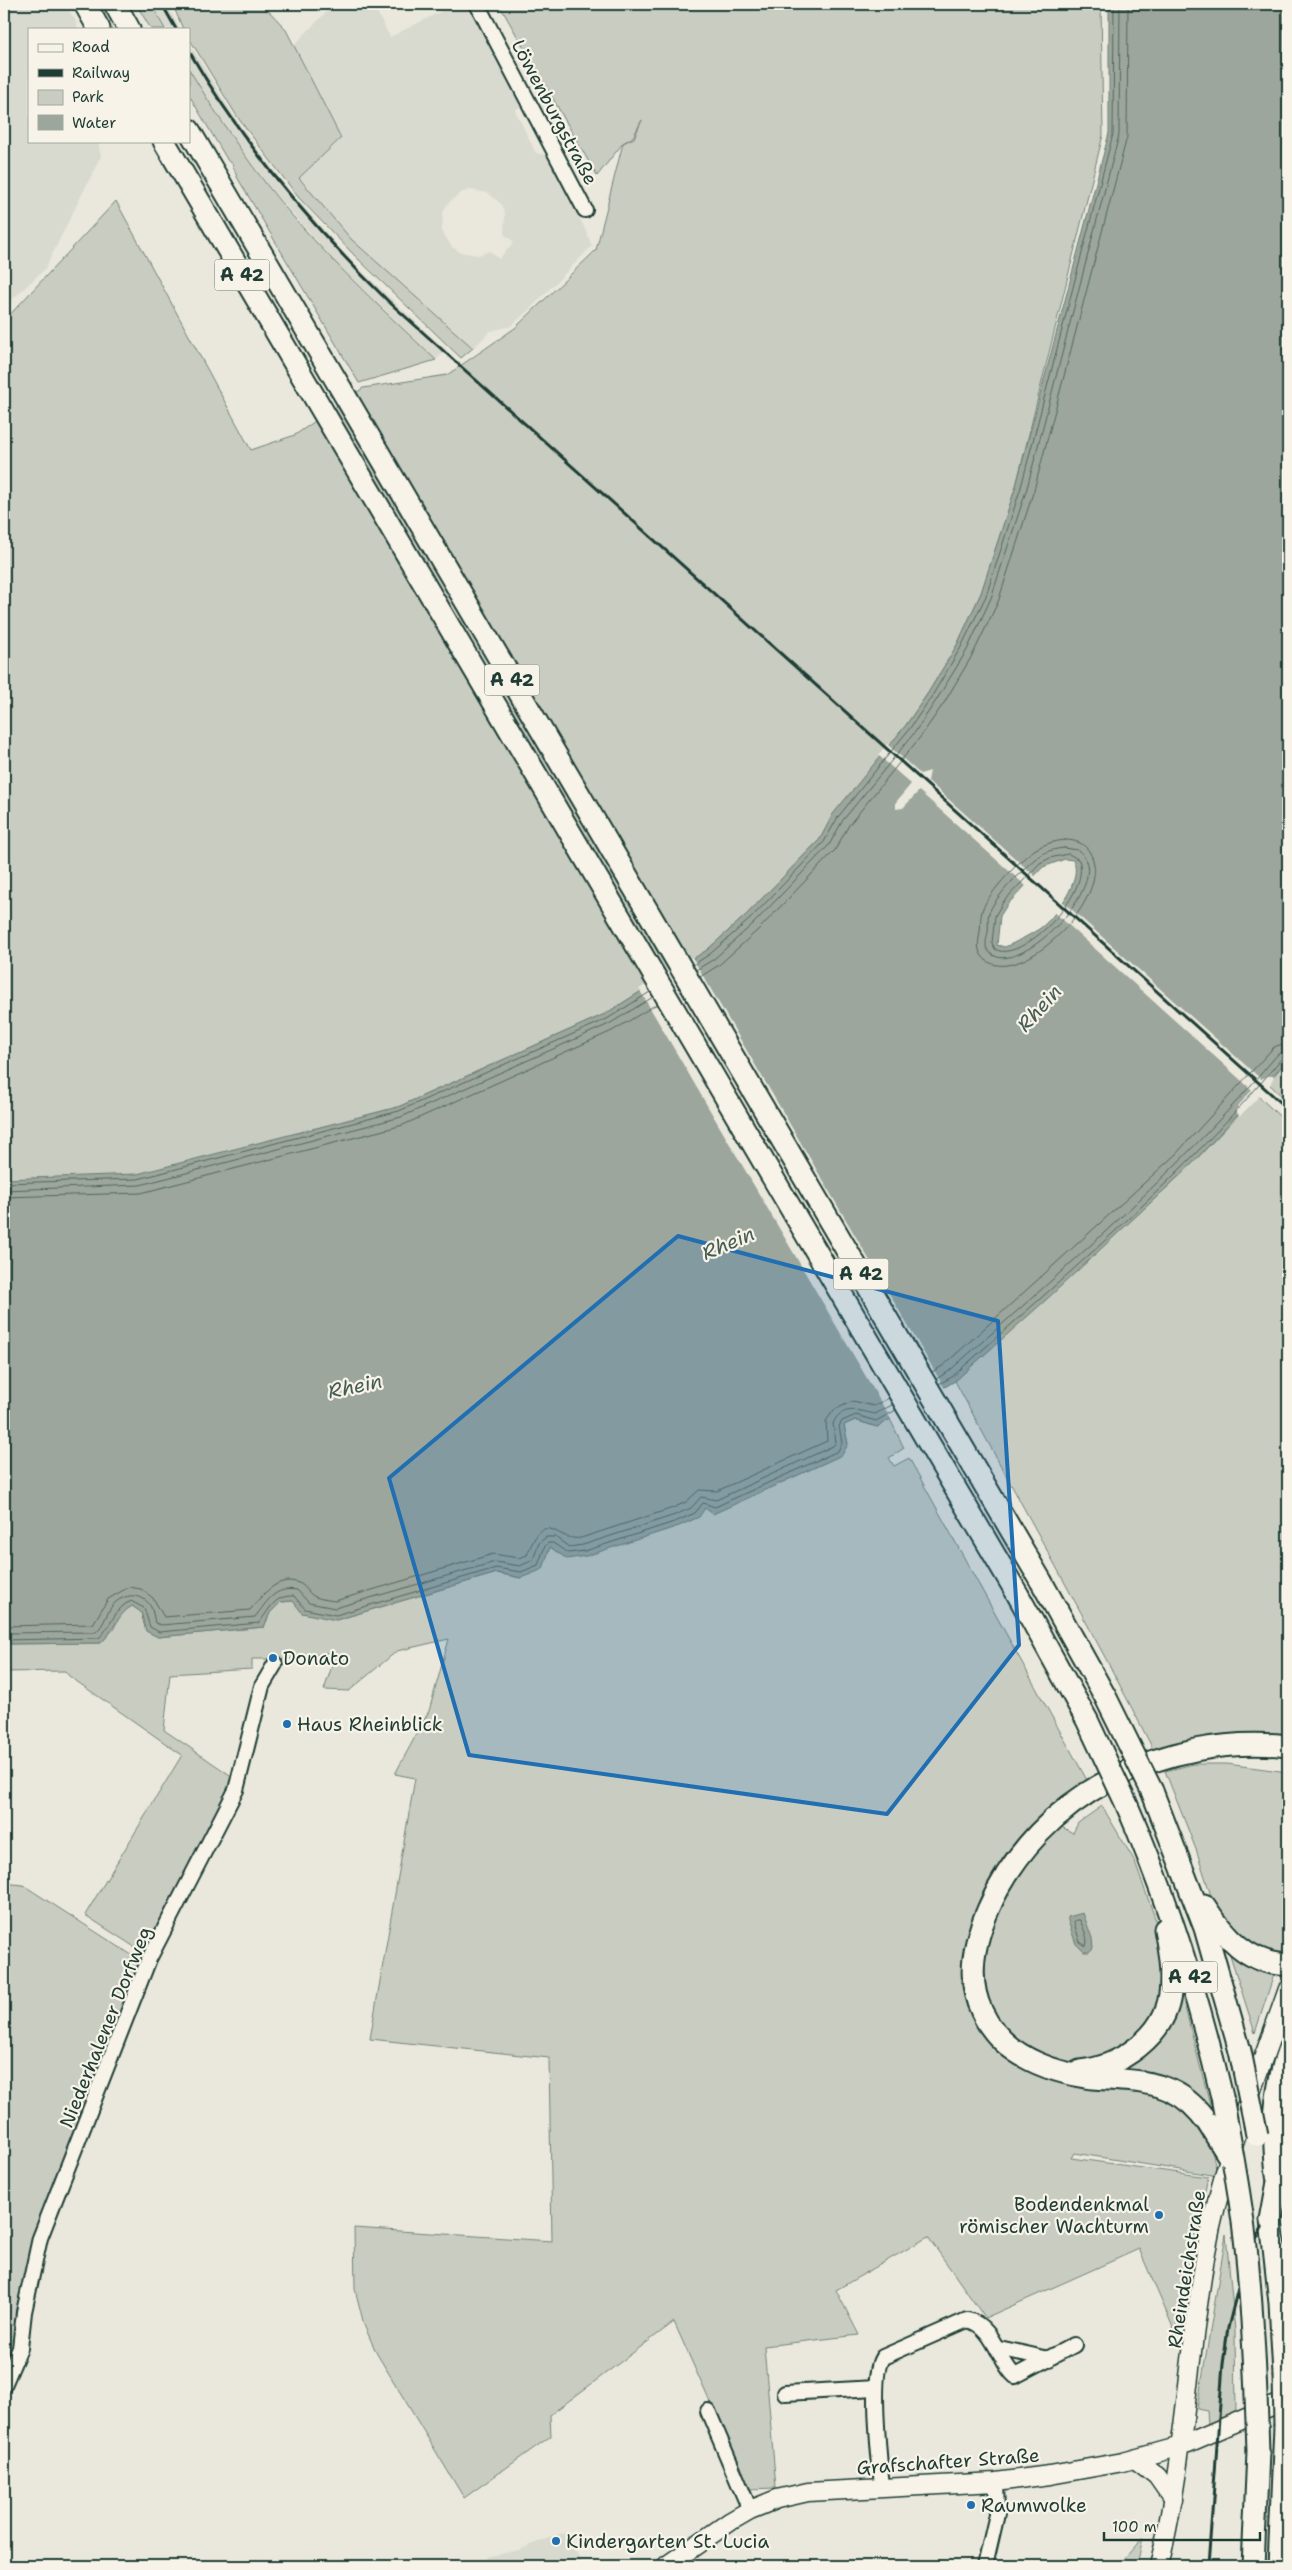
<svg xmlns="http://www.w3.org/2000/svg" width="1292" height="2570" font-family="'Shantell Sans',sans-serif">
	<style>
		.built { fill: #d9dacf; fill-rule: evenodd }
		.green { fill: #c8ccc1; stroke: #74847a }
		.water { fill: #9ca69c; stroke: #6a7c72; fill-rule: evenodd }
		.pier { fill: #eae8dd }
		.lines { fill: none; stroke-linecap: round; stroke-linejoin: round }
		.shore { stroke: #51675e; stroke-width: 1 }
		.minor-casing { stroke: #1f3d34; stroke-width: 18 }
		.major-casing { stroke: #1f3d34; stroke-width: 21 }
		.highway-casing { stroke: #1f3d34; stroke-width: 25 }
		.minor { stroke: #f7f3e8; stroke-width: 14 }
		.major { stroke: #f7f3e8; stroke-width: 18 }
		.highway { stroke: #f7f3e8; stroke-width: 21 }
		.rail { stroke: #1f3d34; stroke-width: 3 }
		.highway-bridge-casing { stroke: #1f3d34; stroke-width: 25; stroke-linecap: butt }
		.highway-bridge { stroke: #f7f3e8; stroke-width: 21 }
		.marked { fill: #1f6fb2; fill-opacity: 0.2; stroke: #1f6fb2; stroke-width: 4; stroke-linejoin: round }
		.poi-dot { fill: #1f6fb2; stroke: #f7f3e8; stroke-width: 2 }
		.labels { text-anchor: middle; stroke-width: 4.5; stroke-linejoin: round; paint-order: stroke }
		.shield { fill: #f7f3e8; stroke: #60746a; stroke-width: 1 }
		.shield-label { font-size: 18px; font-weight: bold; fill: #1f3d34 }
		.street-label { font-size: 19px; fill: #1f3d34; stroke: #f7f3e8 }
		.poi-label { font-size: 19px; fill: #1f3d34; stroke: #f7f3e8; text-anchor: start }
		.water-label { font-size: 20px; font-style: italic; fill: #445c53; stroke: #f7f3e8 }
	</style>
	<rect width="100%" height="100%" fill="#eae8dd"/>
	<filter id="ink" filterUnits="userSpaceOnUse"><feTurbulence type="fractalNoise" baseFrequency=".02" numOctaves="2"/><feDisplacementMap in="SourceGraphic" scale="10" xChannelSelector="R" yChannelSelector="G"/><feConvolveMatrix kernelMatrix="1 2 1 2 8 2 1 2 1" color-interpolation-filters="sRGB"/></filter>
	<g filter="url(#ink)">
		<g class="built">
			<polygon points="4,4 64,4 76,21 78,29 29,29 29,141 98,141 101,156 45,269 4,307"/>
			<polygon points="151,4 166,4 180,29 165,29"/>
			<path d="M334,4H373L390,37L456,4H468L523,105L515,110L533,147L536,153L548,155L587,233L592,246L530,309L511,326L491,331L473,348L351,239L298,178L341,138L294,45ZM470,190L488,193L502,205L505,214L504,234L514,242L499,259L490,251L478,255L460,252L452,247L442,231L443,213L447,204L461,193Z"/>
			<polygon points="189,43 239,124 289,190 352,262 446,350 436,360 335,262 269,187 232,137 189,69"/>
			<polygon points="565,2532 584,2566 489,2566 487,2557 518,2550"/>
		</g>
		<g class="green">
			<polygon points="136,4 151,4 165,29 151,29"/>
			<polygon points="169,4 262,4 285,28 341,138 299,178 351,239 473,348 461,358 356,257 299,198 238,118 189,38 189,29 183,29 175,10"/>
			<polygon points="504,4 1101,4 1103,135 1016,486 981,593 957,645 928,693 906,725 834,814 820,839 746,915 707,950 605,1014 398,1107 134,1176 4,1180 4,321 116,201 251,450 295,435 363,388 447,375 515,328 596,250 623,143 634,138 642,120 633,137 623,143 597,176 500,6"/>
			<path d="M189,69C221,122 255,174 296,220C340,270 388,315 436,360L359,383L237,177L232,163L228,161L189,95Z"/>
			<polygon points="1288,1059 1288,1102 1268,1083"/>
			<path d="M1257,1095L1288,1124V1741L1155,1753C1091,1627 1021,1505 955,1381L1189,1167Z"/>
			<polygon points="890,1419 904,1448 889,1458 894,1466 909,1458 1088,1782 1058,1825 1073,1833 1078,1823 1102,1806 1134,1860 1179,1984 1213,2116 1208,2135 1218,2176 1074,2153 1071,2158 1208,2177 1175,2332 1139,2249 985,2318 928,2237 836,2290 859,2335 764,2346 776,2488 749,2489 674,2322 550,2415 551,2436 464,2498 377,2354 364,2325 355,2289 354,2228 552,2241 549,2058 370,2039 415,1778 395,1774 429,1711 449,1639 397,1651 349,1691 324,1690 333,1663 332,1652 295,1659 252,1659 252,1669 170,1674 164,1730 233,1777 233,1787 144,1953 85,1915 182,1755 69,1676 65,1671 4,1672 4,1644 101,1643 113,1630 122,1612 132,1606 141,1612 146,1631 158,1637 264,1627 270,1613 281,1602 293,1601 336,1620 497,1573 521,1578 550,1547 557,1552 705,1507 713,1513 841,1455 848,1444 844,1425 855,1420 877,1427"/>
			<polygon points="1194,1764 1227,1764 1288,1772 1288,1931 1255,2033 1197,1852 1165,1771"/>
			<polygon points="4,1883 23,1885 141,1961 34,2238 14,2350 4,2371"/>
			<polygon points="1288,2080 1288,2170 1286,2174 1284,2109"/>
			<polygon points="1226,2234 1235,2331 1236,2413 1208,2424 1207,2411 1197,2409"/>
			<polygon points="1143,2537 1137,2566 1118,2566"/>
		</g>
		<g class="water">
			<path d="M1109,4H1288V1059L1189,1167L1047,1299L955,1381L877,1427L855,1420L844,1425L848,1444L842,1455L713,1514L705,1508L699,1517L679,1526L586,1556L567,1559L550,1547L543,1569L521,1578L497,1573L336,1620L302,1613L293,1601L281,1602L270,1613L264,1627L158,1637L146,1631L141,1612L132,1606C118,1614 114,1630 101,1643L4,1644V1179L137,1174L398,1107L605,1014L707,950L746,915L820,839L833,814L906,725L928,693L957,645L981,593L1016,486L1109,133ZM1065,859L1073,860C1084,879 1054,919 1039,929C1028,936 1016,942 1005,947L997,945L1000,916L1007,905L1043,867Z"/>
			<polygon points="1083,1913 1092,1938 1093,1948 1089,1952 1084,1952 1076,1944 1068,1921 1068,1917"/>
		</g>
		<g class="pier">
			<polygon points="887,744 920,774 930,771 928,781 1036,877 1027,887 919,791 903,808 896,809 896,802 911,784 878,755"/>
			<polygon points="1061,900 1261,1079 1267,1076 1274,1076 1270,1085 1240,1116 1237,1113 1238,1106 1252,1090 1053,911"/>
			<polygon points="692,957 945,1389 892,1421 639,989"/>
		</g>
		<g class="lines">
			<g class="shore">
				<path d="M1065,840C1075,840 1085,843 1090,853C1117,898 1012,996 982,956C976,948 979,940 980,931C981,923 980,916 983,908C990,892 1020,859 1036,849C1044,844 1055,841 1065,840Z"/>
				<path d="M1064,848L1078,850C1118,880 1022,975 993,955C983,949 986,941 988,932C989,925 987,919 989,913C994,898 1026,865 1039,856C1046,851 1055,849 1064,848Z"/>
				<path d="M1069,854L1079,860C1092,895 1019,965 995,949L992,943L995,916L1003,902L1040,863L1050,858Z"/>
				<polyline points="693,965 710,954 750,919 824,842 838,817 910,728 932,696 961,647 986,596 1021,487 1113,134 1114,4"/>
				<polyline points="696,970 714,959 754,923 829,845 843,820 915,732 937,699 967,650 991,598 1027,488 1119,135 1120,4"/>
				<polyline points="700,977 719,965 759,929 835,850 849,825 921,736 944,703 973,654 998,602 1034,490 1127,137 1128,4"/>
				<polyline points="4,1183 138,1179 399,1111 607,1019 650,992"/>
				<polyline points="4,1190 140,1185 401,1117 609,1024 653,997"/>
				<polyline points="4,1197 141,1193 403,1125 612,1031 657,1004"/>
				<polyline points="932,1372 944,1365 1176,1154 1274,1047 1288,1042"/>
				<path d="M936,1379L948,1372C1062,1271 1180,1171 1278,1054L1288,1050"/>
				<path d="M939,1384L952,1377C1066,1275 1185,1176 1282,1058L1288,1056"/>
				<path d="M4,1626L93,1624L108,1599L129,1587L141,1589L153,1598L164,1617L250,1610C262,1595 279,1573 301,1584C306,1587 308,1592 312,1595C317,1599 329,1600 335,1601L493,1554L519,1558L527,1555C546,1505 554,1542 581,1538L673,1508L686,1502L699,1490L717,1491L827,1441L826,1421L834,1410L853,1401L874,1406L889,1398"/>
				<path d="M4,1633L96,1632C105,1624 106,1613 113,1605C123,1593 143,1592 151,1607C153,1612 154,1618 155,1623L161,1625L255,1617C267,1602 274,1586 297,1590L309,1603L335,1608L495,1562L520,1566L533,1560L539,1543L546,1537H555L569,1547L583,1545L675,1515L691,1508L701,1497L716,1500L833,1446L836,1442L833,1424C840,1404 861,1411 875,1414L892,1405"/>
				<path d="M4,1640L99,1638C112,1626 114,1608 131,1601L144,1608L150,1627L159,1632L259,1623C270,1609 274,1595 294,1596L305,1609L336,1615L496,1568L521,1572L538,1565L545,1546L548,1543H553L568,1553L585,1551L677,1521L695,1513L703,1503L715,1507L838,1451L842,1443L839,1426L842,1421L856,1415L876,1421L896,1410"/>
				<path d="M1076,1920H1080C1083,1928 1089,1938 1086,1946L1080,1942L1074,1923Z"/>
			</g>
			<defs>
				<g id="minor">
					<polyline points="477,4 585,210"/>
					<polyline points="999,2348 1049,2359"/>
					<polyline points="4,2385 20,2348 24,2312 40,2238 149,1959 236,1790 262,1686 275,1664"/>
					<polyline points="785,2393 876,2388"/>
					<polyline points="708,2411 750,2510"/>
					<path d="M882,2487C880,2462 869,2373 883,2357L967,2320C994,2325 999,2363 1015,2376L1074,2345"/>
					<polyline points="985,2566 997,2514 996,2482"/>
				</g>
				<g id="major">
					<polyline points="1135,2459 1157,2476 1173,2499"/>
					<polyline points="666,2566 731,2521 750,2510 777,2499 808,2492 996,2482 1050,2475 1123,2462 1181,2446 1288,2400"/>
					<path d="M1159,2566C1184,2463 1188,2356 1206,2252C1222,2162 1258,2075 1288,1989"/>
				</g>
				<g id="highway">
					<polyline points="85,4 99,29"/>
					<polyline points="115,4 129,29"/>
					<polyline points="189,130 1041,1581"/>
					<polyline points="164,141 1018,1595"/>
					<polyline points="1152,1791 1205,1928 1240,2051"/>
					<path d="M1126,1803C1168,1899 1198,1995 1222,2097"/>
					<path d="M1204,1905C1224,1936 1248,1964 1288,1965"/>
					<path d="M1080,2071C1120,2067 1165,2036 1170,1994C1173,1972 1169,1950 1165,1929"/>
					<path d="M1208,2123C1198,2109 1187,2098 1172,2091C1145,2078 1115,2081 1086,2077C1044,2070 1001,2053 982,2012C966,1979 974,1942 988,1910C1038,1793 1166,1733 1288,1746"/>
					<path d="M1278,2182C1272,2137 1273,2094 1288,2051"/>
					<polyline points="1271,2220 1280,2303 1284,2374"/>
					<polyline points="1253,2566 1258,2452"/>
					<polyline points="1279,2566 1285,2426"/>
				</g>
			</defs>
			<use href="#minor" class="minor-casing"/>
			<use href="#major" class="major-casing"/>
			<use href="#highway" class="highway-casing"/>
			<use href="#minor" class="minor"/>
			<use href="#major" class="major"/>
			<use href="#highway" class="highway"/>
			<g class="rail">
				<polyline points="162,4 176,29"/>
				<path d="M189,51C243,144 311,226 388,301L1288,1109"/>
				<polyline points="1208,2566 1223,2364 1228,2328 1239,2284 1256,2239 1288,2178"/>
			</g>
			<defs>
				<g id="highway-bridge">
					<polyline points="1041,1581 1106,1698 1152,1791"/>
					<polyline points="1018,1595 1087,1720 1126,1803"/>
					<polyline points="1240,2051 1257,2135"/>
					<path d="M1222,2097C1231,2147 1241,2197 1246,2247C1253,2315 1256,2384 1258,2452"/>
					<polyline points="1208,2123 1228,2155"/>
					<polyline points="1271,2220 1278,2182"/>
					<polyline points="1284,2374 1285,2426"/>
				</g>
			</defs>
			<use href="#highway-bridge" class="highway-bridge-casing"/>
			<use href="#highway-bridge" class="highway-bridge"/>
		</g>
	</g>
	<path class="marked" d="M678,1236L998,1321L1019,1645L887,1814L469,1755L389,1478Z"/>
	<g class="poi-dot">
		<circle cx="273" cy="1658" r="5"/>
		<circle cx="287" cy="1724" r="5"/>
		<circle cx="1159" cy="2215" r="5"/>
		<circle cx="971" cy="2505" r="5"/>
		<circle cx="556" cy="2541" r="5"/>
	</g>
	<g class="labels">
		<g class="shield">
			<rect x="214.5" y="259.5" width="55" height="31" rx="4"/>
			<rect x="484.5" y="664.5" width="55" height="31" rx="4"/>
			<rect x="833.5" y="1258.5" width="55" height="31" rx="4"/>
			<rect x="1162.5" y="1961.5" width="55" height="31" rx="4"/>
		</g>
		<g class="shield-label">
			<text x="242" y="281">A 42</text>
			<text x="512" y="686">A 42</text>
			<text x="861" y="1280">A 42</text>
			<text x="1190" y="1983">A 42</text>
		</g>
		<g class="street-label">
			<text transform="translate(555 112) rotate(62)" y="7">Löwenburgstraße</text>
			<text transform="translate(105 2027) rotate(-68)" y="7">Niederhalener Dorfweg</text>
			<text transform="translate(1186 2269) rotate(-81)" y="7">Rheindeichstraße</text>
			<text transform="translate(948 2461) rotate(-4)" y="7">Grafschafter Straße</text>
		</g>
		<g class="poi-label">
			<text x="283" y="1665">Donato</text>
			<text x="297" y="1731">Haus Rheinblick</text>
			<text x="1149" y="2211" text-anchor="end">Bodendenkmal<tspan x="1149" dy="22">römischer Wachturm</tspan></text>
			<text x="981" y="2512">Raumwolke</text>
			<text x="566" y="2548">Kindergarten St. Lucia</text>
		</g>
		<g class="water-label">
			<text transform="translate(1039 1008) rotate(-48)" y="7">Rhein</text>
			<text transform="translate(728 1243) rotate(-23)" y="7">Rhein</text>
			<text transform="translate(355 1386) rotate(-12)" y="7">Rhein</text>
		</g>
	</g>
	<rect width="1292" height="2570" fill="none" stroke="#f7f3e8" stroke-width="20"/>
	<rect x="10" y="10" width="1272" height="2550" fill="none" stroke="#1f3d34" stroke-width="2" filter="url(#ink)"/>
	<rect x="28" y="28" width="162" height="115" fill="#f7f3e8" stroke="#a1aaa0"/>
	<rect x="38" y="44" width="25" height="8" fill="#f7f3e8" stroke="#a1aaa0"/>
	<text x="72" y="52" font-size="15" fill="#1f3d34">Road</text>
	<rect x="38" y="69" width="25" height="8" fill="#1f3d34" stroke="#a1aaa0"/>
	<text x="72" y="78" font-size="15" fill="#1f3d34">Railway</text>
	<rect x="38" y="90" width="25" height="15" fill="#c8ccc1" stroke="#a1aaa0"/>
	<text x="72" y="102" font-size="15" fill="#1f3d34">Park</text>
	<rect x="38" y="115" width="25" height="15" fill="#9ca69c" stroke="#a1aaa0"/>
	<text x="72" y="128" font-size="15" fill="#1f3d34">Water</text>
	<path d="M1104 2532v8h156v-8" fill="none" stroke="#1f3d34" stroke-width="2.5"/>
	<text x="1112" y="2532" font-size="15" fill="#1f3d34" stroke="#f7f3e8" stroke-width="4" paint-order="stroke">100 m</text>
</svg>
